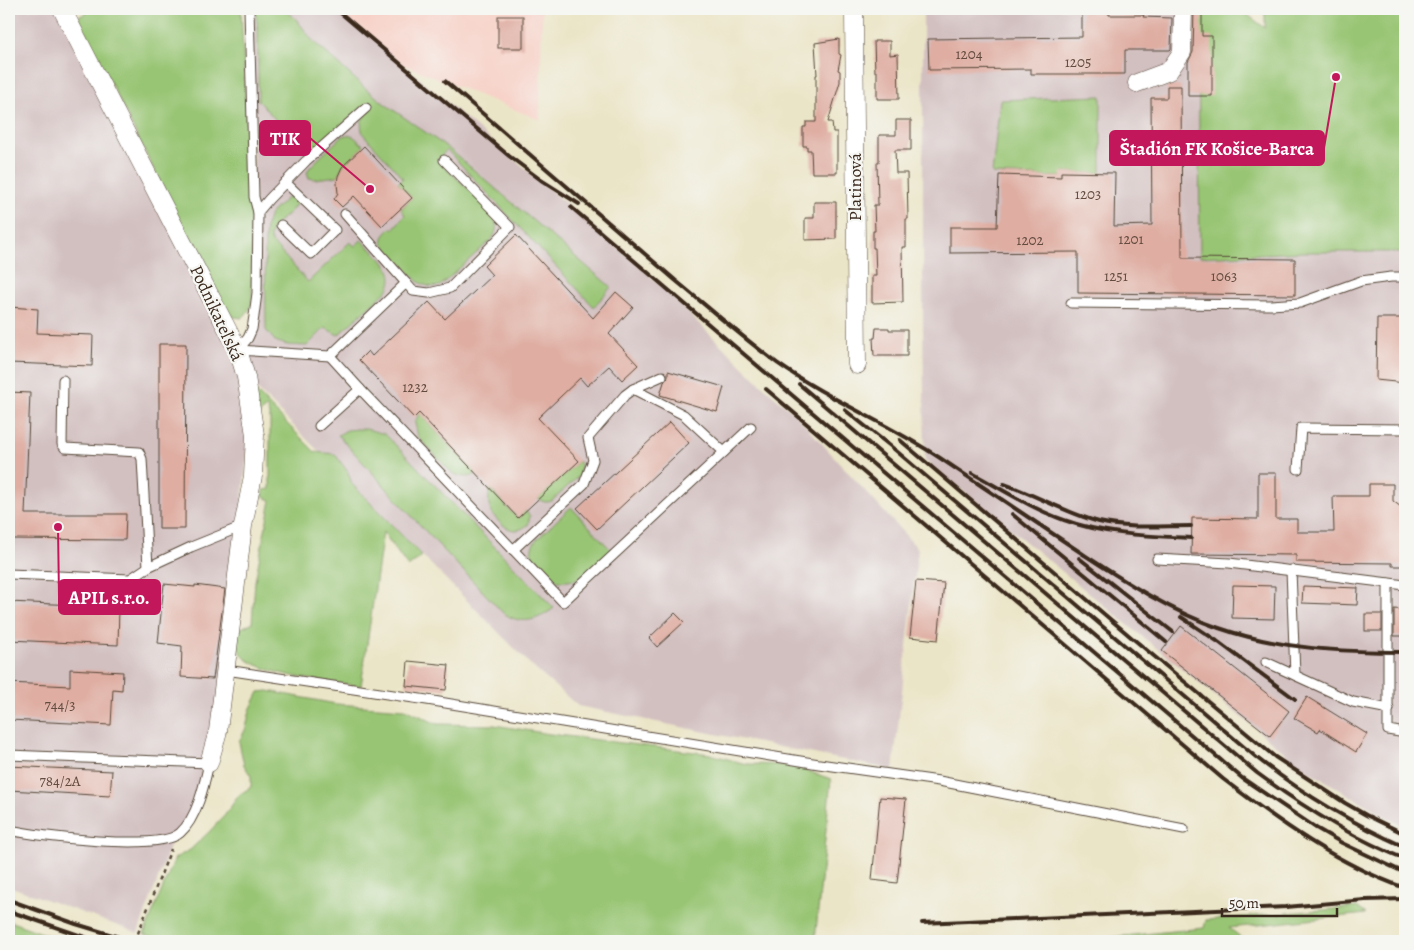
<svg xmlns="http://www.w3.org/2000/svg" width="1414" height="950" font-family="Alegreya,serif">
	<style>
		.built { fill: #f7d1c7 }
		.industrial { fill: #d2bfc0 }
		.green { fill: #98c573; stroke: #6a7848 }
		.building { fill: #dfada2 }
		.lines { fill: none; stroke-linecap: round; stroke-linejoin: round }
		.lane-casing { stroke: #554637; stroke-width: 11 }
		.street-casing { stroke: #554637; stroke-width: 19 }
		.path { stroke: #554637; stroke-width: 2.5; stroke-dasharray: 4 4; stroke-linecap: butt }
		.lane { stroke: #fff; stroke-width: 9 }
		.street { stroke: #fff; stroke-width: 18 }
		.rail { stroke: #3b2a1e; stroke-width: 4 }
		.labels { text-anchor: middle; stroke-width: 4.5; stroke-linejoin: round; paint-order: stroke }
		.number-label { font-size: 15px; fill: #644b3f }
		.street-label { font-size: 18px; fill: #3b2a1e; stroke: #f6f6f2 }
		.leader { fill: none; stroke: #c2185b; stroke-width: 2 }
		.callout-dot { fill: #c2185b; stroke: #f6f6f2; stroke-width: 2 }
		.callout { fill: #c2185b; stroke: #c2185b; stroke-width: 2 }
		.callout-label { font-size: 19px; text-anchor: middle; font-weight: bold; fill: #fff }
	</style>
	<rect width="100%" height="100%" fill="#f6f6f2"/>
	<filter id="ink" filterUnits="userSpaceOnUse"><feTurbulence type="fractalNoise" baseFrequency=".02" numOctaves="2"/><feDisplacementMap in="SourceGraphic" scale="10" xChannelSelector="R" yChannelSelector="G"/><feConvolveMatrix kernelMatrix="1 2 1 2 8 2 1 2 1" color-interpolation-filters="sRGB"/></filter>
	<filter id="wash" filterUnits="userSpaceOnUse"><feTurbulence type="fractalNoise" baseFrequency=".0096" numOctaves="4" result="noise"/><feDisplacementMap in="SourceGraphic" scale="20" xChannelSelector="R" yChannelSelector="G"/><feGaussianBlur stdDeviation="1.12" result="paint"/><feColorMatrix in="noise" values="0 0 0 0 0 0 0 0 0 0 0 0 0 0 0 0 0 1.4 0 .05"/><feComposite in="paint" operator="in"/></filter>
	<g filter="url(#wash)">
		<rect width="100%" height="100%" fill="#ebe5c7"/>
		<polygon class="built" points="336,9 542,9 540,120 400,63"/>
		<g class="industrial">
			<polygon points="9,9 62,9 238,350 248,338 257,293 249,9 337,9 644,270 766,389 794,413 918,549 893,770 578,706 536,670 246,378 252,409 218,731 191,820 173,838 138,933 9,886"/>
			<polygon points="923,9 1198,9 1200,257 1304,252 1405,252 1405,826 1397,823 1305,769 925,460 923,325"/>
		</g>
		<g class="green">
			<path d="M94,9H241L251,217L252,293C252,305 251,310 242,318L227,316L78,17Z"/>
			<path d="M255,9H285L297,20L312,40L365,88L385,104L448,148L611,287L594,307L447,150L437,160L488,207C496,218 501,230 490,241L440,286C431,288 425,286 417,281L383,244C381,237 386,233 391,228L393,229L405,215L401,209L412,198L398,183L403,178L363,134C359,122 362,118 371,109L366,104L308,156L258,100V30Z"/>
			<polygon points="1198,9 1240,9 1265,28 1265,9 1405,9 1405,252 1304,252 1200,257"/>
			<polygon points="1101,96 1101,173 1062,172 1061,177 992,174 1000,100"/>
			<polygon points="346,135 353,136 364,146 342,167 338,176 315,179 309,178 307,172 310,167 341,137"/>
			<path d="M291,196H294L297,199C296,212 280,218 273,228C271,231 270,236 270,240L308,282L350,242L355,246L361,240C375,254 401,269 387,291L338,335L325,328L307,346L287,345L275,341L266,330L265,243L266,226L270,214L286,199Z"/>
			<path d="M253,389L315,452L335,454L348,472L352,484L422,556L408,567L383,532L361,686C330,682 270,677 245,658C242,655 239,649 236,646L237,630L252,623L255,581L271,500L263,497L264,490L270,489V418L267,407L258,415Z"/>
			<path d="M419,413L476,474C469,479 460,477 452,473L418,437L415,423Z"/>
			<path d="M357,429H366L385,434L554,608C538,621 520,626 502,612L417,522L338,435L347,430Z"/>
			<path d="M579,461L581,469L580,475L552,501C546,503 543,502 538,499Z"/>
			<path d="M490,489L517,518L526,511L530,516L528,525C524,527 521,530 517,530C505,531 491,516 489,505C488,499 489,494 490,489Z"/>
			<path d="M571,507L612,551C593,570 586,583 557,581L533,557C530,551 532,547 535,541Z"/>
			<polygon points="268,691 336,704 405,709 437,724 494,725 550,734 710,754 746,764 790,765 831,779 815,941 167,941 144,934 175,858 190,850 209,832 225,815 239,795 251,787 251,776 244,765 239,742 246,728 250,710 259,692"/>
			<polygon points="1357,907 1366,914 1229,928 1246,941 1073,941 1204,928 1206,920"/>
			<polygon points="9,921 64,941 9,941"/>
		</g>
		<g id="blocks">
			<g class="building">
				<polygon points="1082,9 1108,9 1109,15 1144,15 1143,17 1172,18 1171,49 1170,50 1125,50 1125,74 1031,74 1031,69 929,70 928,39 1082,37"/>
				<polygon points="1194,9 1202,9 1202,36 1212,36 1212,96 1188,96 1188,62 1193,52"/>
				<rect x="498" y="16" width="25" height="32"/>
				<polygon points="839,39 839,54 841,55 838,70 840,71 840,82 828,122 832,122 833,132 837,132 837,173 812,173 811,150 807,150 807,146 803,146 803,127 806,127 806,122 816,122 816,75 817,75 815,43"/>
				<polygon points="874,41 890,41 890,55 898,54 899,99 877,99 877,72 875,72"/>
				<polygon points="1167,86 1181,86 1182,258 1295,259 1295,295 1078,293 1078,252 950,253 950,227 997,227 999,175 1061,177 1061,172 1115,173 1114,226 1152,225 1151,98 1167,98"/>
				<polygon points="896,120 911,120 911,150 895,150 896,173 907,173 908,219 906,219 906,247 902,247 903,302 872,303 872,276 876,276 875,248 873,248 873,231 875,231 874,205 878,205 877,162 879,162 879,135 896,135"/>
				<polygon points="364,146 412,198 382,226 354,196 342,207 334,199 338,193 337,184 338,176 342,167"/>
				<polygon points="814,202 836,202 836,239 805,240 805,218 814,218"/>
				<polygon points="516,235 593,318 616,292 633,307 609,334 638,365 622,380 609,366 587,386 580,378 538,418 579,461 518,518 419,413 414,418 359,360 368,351 372,356 429,302 445,319 492,275 484,266"/>
				<polygon points="9,307 38,309 37,333 93,335 92,366 9,363"/>
				<polygon points="1377,318 1402,318 1403,354 1405,354 1405,383 1376,380"/>
				<polygon points="876,328 889,328 889,330 907,330 907,356 874,356 873,338 875,338"/>
				<polygon points="159,344 186,344 185,529 159,529"/>
				<polygon points="668,371 724,387 717,412 660,395 664,382 668,377"/>
				<polygon points="9,392 30,393 25,514 126,514 125,540 11,539 11,537 9,537"/>
				<polygon points="670,422 689,443 597,529 577,508"/>
				<polygon points="1258,473 1276,473 1276,519 1297,519 1297,532 1334,532 1333,496 1369,496 1369,484 1393,484 1393,501 1405,510 1405,566 1392,566 1392,563 1296,562 1296,555 1191,554 1192,518 1258,519"/>
				<polygon points="916,581 944,583 938,640 910,637"/>
				<polygon points="164,584 195,587 195,585 225,589 213,679 181,677 182,646 158,643"/>
				<polygon points="1233,585 1275,586 1274,619 1232,618"/>
				<polygon points="1303,586 1358,588 1357,605 1302,603"/>
				<polygon points="9,602 119,607 118,645 9,640"/>
				<polygon points="1394,609 1405,610 1405,636 1394,636"/>
				<polygon points="675,613 684,622 657,647 649,638"/>
				<rect x="1365" y="614" width="17" height="17"/>
				<polygon points="1181,626 1289,711 1270,736 1162,651"/>
				<polygon points="408,661 449,665 446,690 406,686"/>
				<polygon points="70,669 123,672 122,690 113,689 111,725 9,720 9,683 70,686"/>
				<polygon points="1307,697 1367,734 1356,752 1320,729 1318,732 1294,718"/>
				<polygon points="9,766 112,771 110,796 9,790"/>
				<polygon points="880,797 906,799 897,883 872,880"/>
			</g>
		</g>
	</g>
	<g filter="url(#ink)">
		<use href="#blocks" fill-opacity="0" stroke="#554637" stroke-width="1"/>
		<g class="lines">
			<defs>
				<g id="lane">
					<polyline points="249,9 254,197 258,212"/>
					<polyline points="345,214 406,283"/>
					<polyline points="281,225 311,254 335,230 285,182"/>
					<polyline points="1071,303 1271,305 1300,303 1361,281 1391,277 1405,277"/>
					<polyline points="238,350 248,338 252,329 254,316 257,293 258,212 269,199 306,161 366,108"/>
					<polyline points="238,350 330,356"/>
					<polyline points="63,380 62,444 65,448 139,452 142,459 148,567 191,547 243,526"/>
					<polyline points="360,389 563,602 751,427"/>
					<polyline points="633,389 662,376"/>
					<polyline points="319,426 360,389 330,356 406,283 413,291 429,293 450,288 510,227 444,160"/>
					<polyline points="1298,469 1301,428 1405,429"/>
					<polyline points="513,550 584,484 593,460 588,438 625,395 633,389 684,415 724,452"/>
					<polyline points="1157,559 1229,563 1405,585"/>
					<polyline points="1291,570 1295,675"/>
					<polyline points="9,574 130,579 148,567"/>
					<polyline points="1388,583 1388,730 1405,733"/>
					<polyline points="1266,662 1353,702 1389,709"/>
					<polyline points="226,670 427,700 819,764 939,781 1184,829"/>
					<path d="M9,755L209,763C204,786 197,818 180,833C159,852 38,836 9,830"/>
				</g>
				<g id="street">
					<polyline points="62,9 238,350 246,377 255,435 253,476 243,526 218,731 209,763"/>
					<polyline points="854,9 857,365"/>
					<polyline points="1137,83 1169,71 1182,52 1183,9"/>
				</g>
			</defs>
			<use href="#lane" class="lane-casing"/>
			<use href="#street" class="street-casing"/>
			<polyline class="path" points="135,941 171,849"/>
			<use href="#lane" class="lane"/>
			<use href="#street" class="street"/>
			<g class="rail">
				<polyline points="336,9 509,156 541,180 579,204"/>
				<path d="M445,81C522,147 598,214 675,280C709,308 742,337 777,363C829,400 888,423 940,458C988,490 1035,522 1083,554C1126,582 1170,611 1219,628C1279,649 1342,652 1405,652"/>
				<polyline points="571,207 1242,778 1316,828 1342,843 1405,873"/>
				<path d="M799,384L1257,773C1303,807 1352,838 1405,859"/>
				<path d="M766,389L1223,779C1279,822 1339,865 1405,888"/>
				<path d="M845,410L894,449L1257,758C1303,794 1352,823 1405,847"/>
				<polyline points="900,440 1131,637 1275,757 1345,803 1366,815 1405,834"/>
				<path d="M972,473C1002,489 1032,509 1064,520C1105,535 1148,536 1191,538"/>
				<path d="M1004,484C1036,495 1066,513 1099,522C1129,529 1161,526 1191,526"/>
				<polyline points="1012,514 1166,642"/>
				<polyline points="1079,558 1173,632"/>
				<polyline points="1181,617 1217,641 1295,699"/>
				<polyline points="9,900 76,924 132,941"/>
				<polyline points="9,911 96,941"/>
				<polyline points="922,923 1286,907 1365,900 1405,899"/>
			</g>
		</g>
	</g>
	<g class="labels">
		<g class="number-label">
			<text x="969" y="59">1204</text>
			<text x="1078" y="67">1205</text>
			<text x="1088" y="199">1203</text>
			<text x="1131" y="244">1201</text>
			<text x="1030" y="245">1202</text>
			<text x="1116" y="281">1251</text>
			<text x="1224" y="281">1063</text>
			<text x="415" y="392">1232</text>
			<text x="60" y="710">744/3</text>
			<text x="60" y="786">784/2A</text>
		</g>
		<g class="street-label">
			<text transform="translate(855 187) rotate(-90)" y="6">Platinová</text>
			<text transform="translate(217 313) rotate(65)" y="6">Podnikateľská</text>
		</g>
	</g>
	<path class="leader" d="M370 189L310 138M1336 77L1324 148M58 527L59 597"/>
	<g class="callout-dot">
		<circle cx="370" cy="189" r="5"/>
		<circle cx="1336" cy="77" r="5"/>
		<circle cx="58" cy="527" r="5"/>
	</g>
	<g class="callout">
		<rect x="260" y="121" width="50" height="34" rx="5"/>
		<rect x="1110" y="131" width="214" height="34" rx="5"/>
		<rect x="59" y="580" width="101" height="34" rx="5"/>
	</g>
	<g class="callout-label">
		<text x="285" y="145">TIK</text>
		<text x="1217" y="155">Štadión FK Košice-Barca</text>
		<text x="109" y="604">APIL s.r.o.</text>
	</g>
	<rect width="1414" height="950" fill="none" stroke="#f6f6f2" stroke-width="30"/>
	<path d="M1222 908v8h115v-8" fill="none" stroke="#3b2a1e" stroke-width="2.5"/>
	<text x="1229" y="908" font-size="15" fill="#3b2a1e" stroke="#f6f6f2" stroke-width="4" paint-order="stroke">50 m</text>
</svg>
